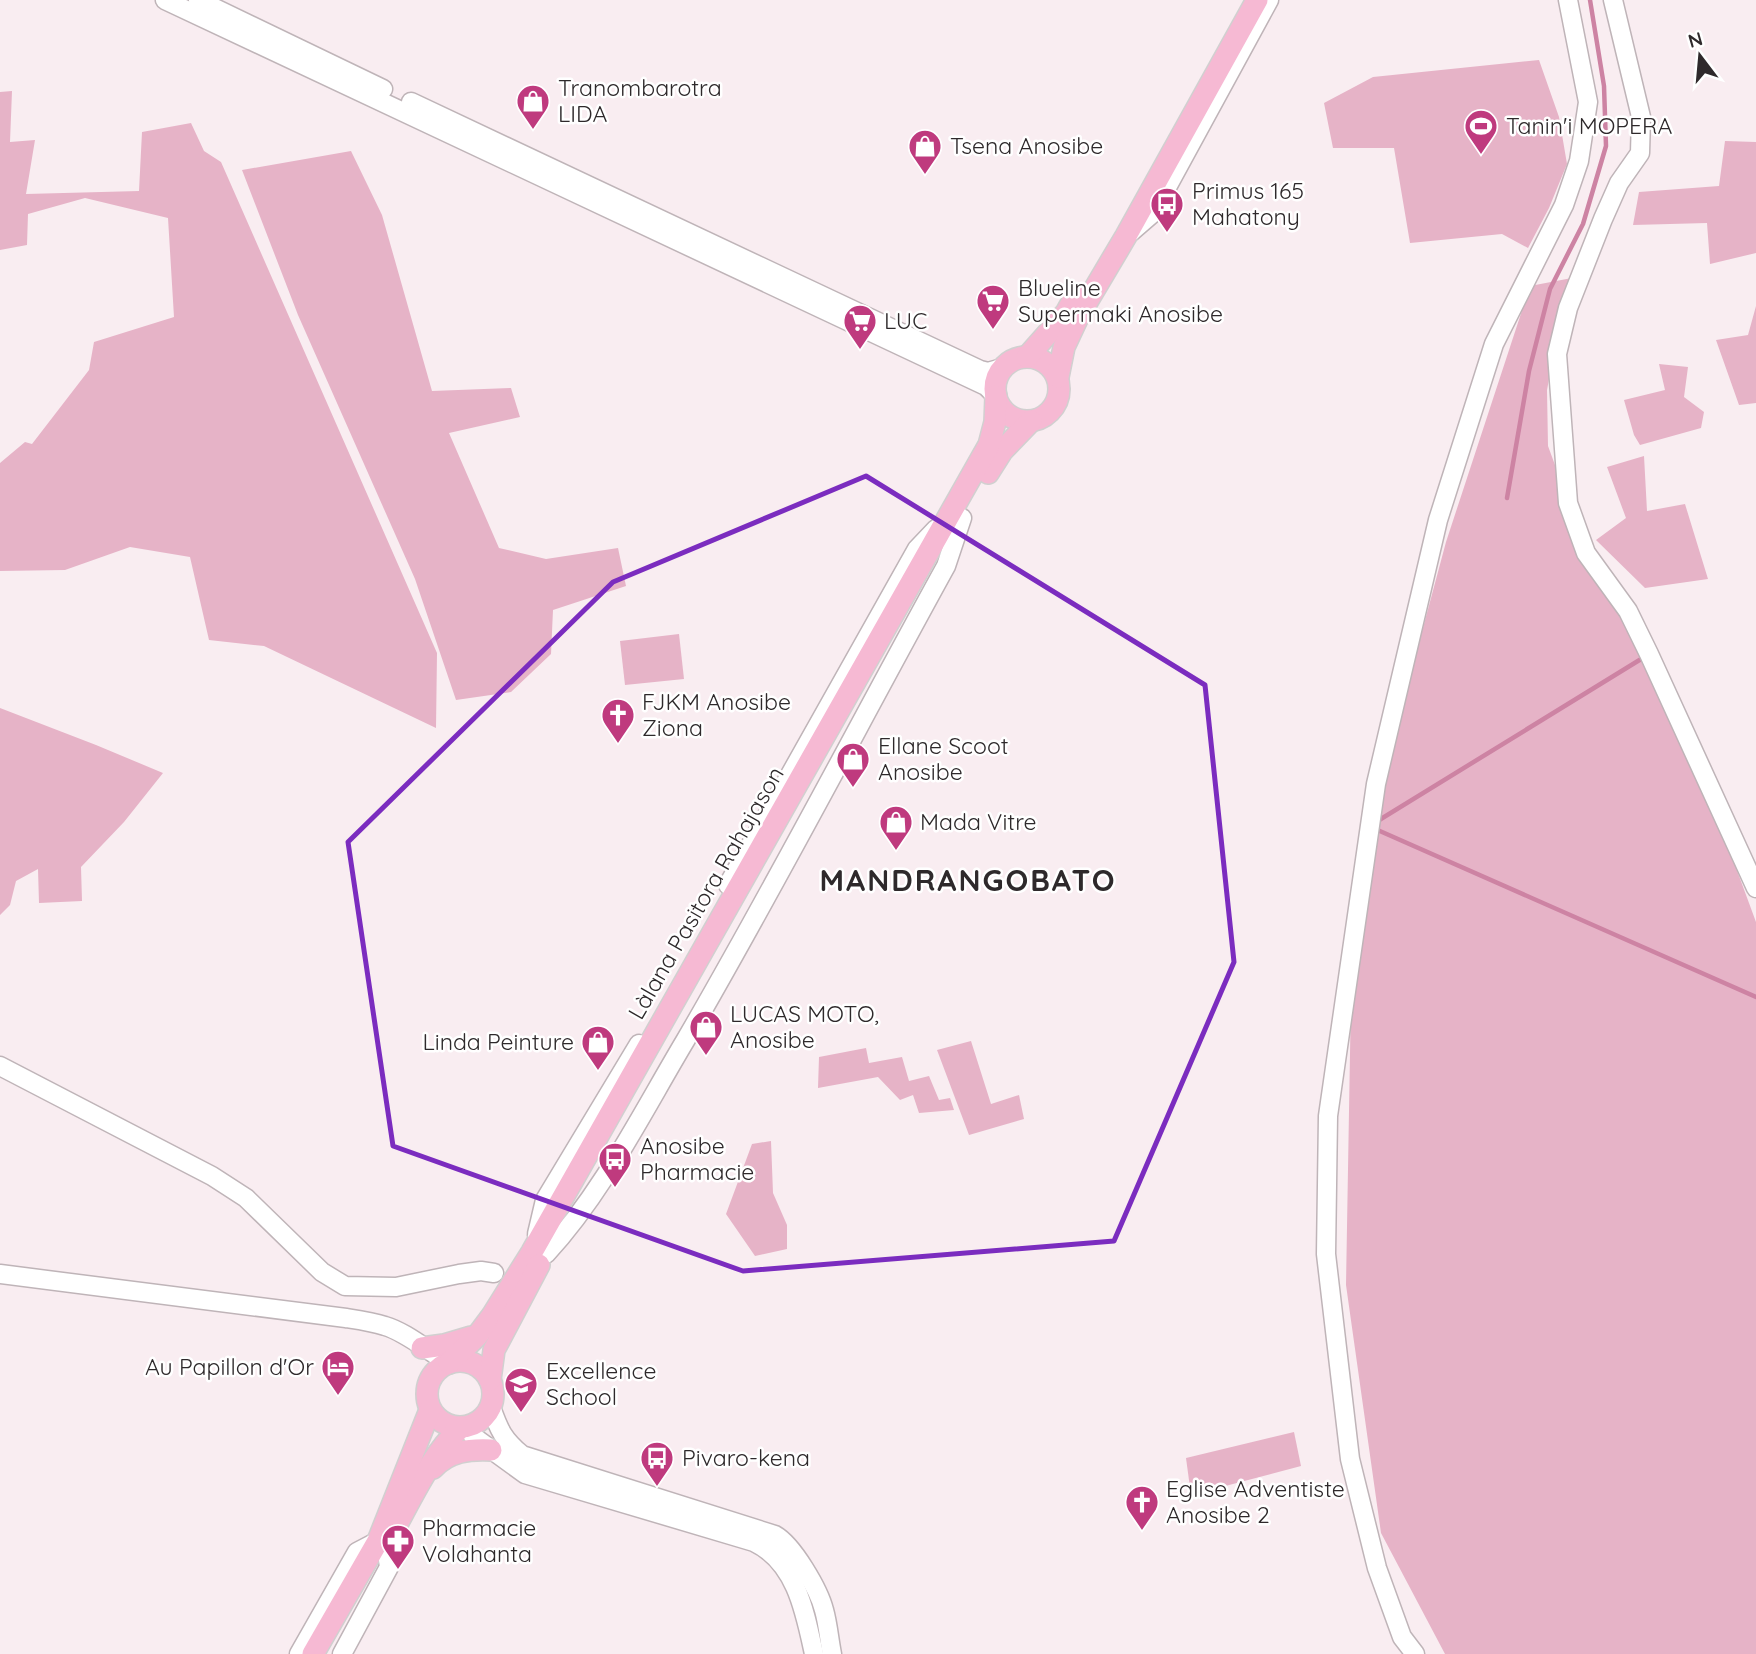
<svg xmlns="http://www.w3.org/2000/svg" width="1756" height="1654" font-family="Quicksand,sans-serif">
	<style>
		.green { fill: #e6b3c7 }
		.lines { fill: none; stroke-linecap: round; stroke-linejoin: round }
		.stream { stroke: #cd83a3; stroke-width: 4.5 }
		.minor-casing { stroke: #bfb4b8; stroke-width: 21 }
		.major-casing { stroke: #d1d0d0; stroke-width: 24 }
		.minor { stroke: #fff; stroke-width: 18 }
		.major { stroke: #f6b9d3; stroke-width: 21 }
		.marked { fill: none; stroke: #7b2cbf; stroke-width: 5; stroke-linejoin: round }
		.labels { text-anchor: middle; stroke-width: 5; stroke-linejoin: round; paint-order: stroke }
		.poi-label { font-size: 23px; fill: #2e292b; stroke: #fff; text-anchor: start }
		.street-label { font-size: 23px; fill: #2e292b; stroke: #fff }
		.district-label { font-size: 30px; font-weight: bold; letter-spacing: 2px; fill: #2e292b; stroke: #fff }
	</style>
	<rect width="100%" height="100%" fill="#f9edf1"/>
	<g class="green">
		<polygon points="1539,60 1559,117 1567,164 1549,208 1528,248 1502,234 1410,243 1394,148 1333,148 1324,103 1373,77"/>
		<polygon points="12,91 10,142 35,140 26,194 139,191 142,132 191,123 204,151 221,162 437,653 436,728 264,646 209,640 190,557 130,547 65,570 0,571 0,463 25,442 32,444 89,370 94,342 174,317 168,218 85,198 28,214 27,245 0,250 0,92"/>
		<polygon points="1725,141 1756,142 1756,253 1710,264 1707,223 1633,225 1639,192 1719,186"/>
		<polygon points="351,151 382,215 432,391 511,388 520,417 449,433 499,548 546,559 618,548 626,586 553,610 551,654 511,692 456,700 415,579 298,315 242,170"/>
		<polygon points="1577,277 1560,320 1547,390 1548,446 1591,563 1672,694 1756,922 1756,1654 1445,1654 1381,1533 1346,1285 1351,996 1370,826 1446,542 1530,286"/>
		<polygon points="1756,306 1756,403 1739,405 1716,340 1748,335"/>
		<polygon points="1659,364 1688,367 1684,397 1704,412 1701,428 1640,445 1634,435 1624,400 1665,390"/>
		<polygon points="1644,456 1647,511 1685,504 1708,579 1645,588 1596,540 1626,518 1607,467"/>
		<polygon points="679,634 684,679 625,685 620,641"/>
		<polygon points="0,708 96,745 163,773 124,822 81,867 82,901 39,903 38,869 16,881 10,905 0,915"/>
		<polygon points="971,1041 991,1104 1019,1095 1024,1119 969,1135 937,1050"/>
		<polygon points="866,1048 869,1063 902,1057 909,1081 929,1076 939,1100 950,1098 954,1110 919,1113 913,1095 900,1100 878,1077 818,1088 819,1057"/>
		<polygon points="771,1141 773,1193 787,1225 787,1249 755,1256 726,1214 752,1144"/>
		<polygon points="1294,1432 1301,1466 1191,1495 1186,1458"/>
	</g>
	<g class="lines">
		<g class="stream">
			<polyline points="1507,498 1529,371 1550,289 1583,224 1606,146 1604,86 1590,0"/>
			<polyline points="1376,822 1646,656"/>
			<polyline points="1373,828 1756,997"/>
		</g>
		<defs>
			<g id="minor">
				<polyline points="165,0 986,386 996,396"/>
				<polyline points="198,0 383,89"/>
				<polyline points="1613,0 1641,117 1640,153 1619,183 1603,219 1568,308 1557,354 1568,503 1586,553 1628,611 1649,654 1756,888"/>
				<polyline points="411,102 980,370 988,372 1002,368"/>
				<polyline points="1131,232 1153,213 1269,0"/>
				<polyline points="728,885 917,549 936,529"/>
				<polyline points="0,1066 212,1176 246,1198 322,1272 345,1286 396,1287 459,1274 481,1271 494,1273"/>
				<polyline points="537,1234 545,1200 639,1044"/>
				<path d="M546,1254C603,1192 642,1113 685,1041C776,885 859,724 946,566L962,518"/>
				<path d="M0,1274L346,1318C359,1320 373,1322 385,1326C406,1332 429,1352 449,1363"/>
				<path d="M491,1407C499,1430 503,1439 522,1455L775,1535C793,1545 819,1590 824,1610C828,1624 829,1639 832,1654"/>
				<path d="M467,1427L474,1437L525,1474L754,1542C796,1562 805,1612 814,1654"/>
				<polyline points="299,1654 357,1552 378,1541"/>
				<polyline points="342,1654 389,1567 386,1546"/>
				<polyline points="1415,1654 1402,1637 1377,1568 1350,1459 1326,1254 1328,1116 1376,784 1438,520 1494,344 1564,205 1579,161 1588,102 1568,0"/>
			</g>
			<g id="major">
				<circle cx="1027" cy="389" r="32"/>
				<polyline points="1027,357 1066,313 1076,295"/>
				<polyline points="1058,377 1064,347 1078,317 1126,236 1257,0"/>
				<polyline points="988,473 1002,451 1031,421"/>
				<polyline points="422,1348 444,1345 471,1337"/>
				<circle cx="460" cy="1394" r="33"/>
				<polyline points="449,1363 477,1336 492,1316 532,1252 989,445 995,422 996,396"/>
				<polyline points="490,1380 494,1350 539,1265"/>
				<path d="M433,1468C449,1451 469,1449 491,1450"/>
				<path d="M396,1526C415,1491 432,1455 461,1427"/>
				<polyline points="313,1654 378,1541 430,1410"/>
			</g>
		</defs>
		<use href="#minor" class="minor-casing"/>
		<use href="#major" class="major-casing"/>
		<use href="#minor" class="minor"/>
		<use href="#major" class="major"/>
	</g>
	<path class="marked" d="M866,476L1205,685L1234,962L1114,1241L743,1271L393,1146L348,842L613,582Z"/>
	<defs>
		<symbol id="shop-pin" viewBox="-11 -11 22 30"><path d="M0 17L-7.5 6A9.5 9.5 0 1 1 7.5 6Z" fill="#bf3a7e" stroke="#fff"/><path d="M-5-2.5h2.3a2.7 3.5 0 0 1 5.4 0H5L5.5 6h-11ZM-1.5-2.5h3a1.5 2.3 0 0 0-3 0Z" fill="#fff"/></symbol>
		<symbol id="stadium-pin" viewBox="-11 -11 22 30"><path d="M0 17L-7.5 6A9.5 9.5 0 1 1 7.5 6Z" fill="#bf3a7e" stroke="#fff"/><path d="M0-5a6.5 5 0 1 0 0 10a6.5 5 0 1 0 0-10ZM-3.5-1.8h7v3.6h-7Z" fill="#fff"/></symbol>
		<symbol id="bus-pin" viewBox="-11 -11 22 30"><path d="M0 17L-7.5 6A9.5 9.5 0 1 1 7.5 6Z" fill="#bf3a7e" stroke="#fff"/><path d="M-5-6H5V4H4V6H2V4H-2V6H-4V4H-5ZM-3.5-4V0h7V-4ZM-3.5 1.2v1.5H-2V1.2ZM2 1.2v1.5H3.5V1.2Z" fill="#fff"/></symbol>
		<symbol id="supermarket-pin" viewBox="-11 -11 22 30"><path d="M0 17L-7.5 6A9.5 9.5 0 1 1 7.5 6Z" fill="#bf3a7e" stroke="#fff"/><path d="M-6-5.5h2.5l.6 2H6L4.5 2H-2.5L-4.4-4H-6ZM-1.5 3.2a1.3 1.3 0 1 0 .1 0ZM3 3.2a1.3 1.3 0 1 0 .1 0Z" fill="#fff"/></symbol>
		<symbol id="church-pin" viewBox="-11 -11 22 30"><path d="M0 17L-7.5 6A9.5 9.5 0 1 1 7.5 6Z" fill="#bf3a7e" stroke="#fff"/><path d="M-1.2-6h2.4v3.5h3.3v2.4h-3.3V6h-2.4V-.1h-3.3v-2.4h3.3Z" fill="#fff"/></symbol>
		<symbol id="hotel-pin" viewBox="-11 -11 22 30"><path d="M0 17L-7.5 6A9.5 9.5 0 1 1 7.5 6Z" fill="#bf3a7e" stroke="#fff"/><path d="M-6-4.5h1.5V1H6V5H4.5V3h-9V5H-6ZM-4 0a1.8 1.8 0 1 1 3.6 0ZM.5 0V-2.5h3Q6-2.5 6 0Z" fill="#fff"/></symbol>
		<symbol id="school-pin" viewBox="-11 -11 22 30"><path d="M0 17L-7.5 6A9.5 9.5 0 1 1 7.5 6Z" fill="#bf3a7e" stroke="#fff"/><path d="M0-5L7-2L0 1L-7-2ZM-4 1L0 2.5L4 1V4Q0 6-4 4Z" fill="#fff"/></symbol>
		<symbol id="pharmacy-pin" viewBox="-11 -11 22 30"><path d="M0 17L-7.5 6A9.5 9.5 0 1 1 7.5 6Z" fill="#bf3a7e" stroke="#fff"/><path d="M-2-6h4v4h4v4h-4v4h-4v-4h-4v-4h4Z" fill="#fff"/></symbol>
	</defs>
	<g fill-rule="evenodd">
		<use href="#shop-pin" x="514" y="82" width="38" height="52"/>
		<use href="#stadium-pin" x="1462" y="107" width="38" height="52"/>
		<use href="#shop-pin" x="906" y="127" width="38" height="52"/>
		<use href="#bus-pin" x="1148" y="185" width="38" height="52"/>
		<use href="#supermarket-pin" x="974" y="282" width="38" height="52"/>
		<use href="#supermarket-pin" x="841" y="302" width="38" height="52"/>
		<use href="#church-pin" x="599" y="696" width="38" height="52"/>
		<use href="#shop-pin" x="834" y="740" width="38" height="52"/>
		<use href="#shop-pin" x="877" y="803" width="38" height="52"/>
		<use href="#shop-pin" x="687" y="1008" width="38" height="52"/>
		<use href="#shop-pin" x="579" y="1023" width="38" height="52"/>
		<use href="#bus-pin" x="596" y="1140" width="38" height="52"/>
		<use href="#hotel-pin" x="319" y="1348" width="38" height="52"/>
		<use href="#school-pin" x="502" y="1365" width="38" height="52"/>
		<use href="#bus-pin" x="638" y="1439" width="38" height="52"/>
		<use href="#church-pin" x="1123" y="1483" width="38" height="52"/>
		<use href="#pharmacy-pin" x="379" y="1522" width="38" height="52"/>
	</g>
	<g class="labels">
		<g class="poi-label">
			<text x="558" y="96">Tranombarotra<tspan x="558" dy="26">LIDA</tspan></text>
			<text x="1506" y="134">Tanin'i MOPERA</text>
			<text x="950" y="154">Tsena Anosibe</text>
			<text x="1192" y="199">Primus 165<tspan x="1192" dy="26">Mahatony</tspan></text>
			<text x="1018" y="296">Blueline<tspan x="1018" dy="26">Supermaki Anosibe</tspan></text>
			<text x="884" y="329">LUC</text>
			<text x="642" y="710">FJKM Anosibe<tspan x="642" dy="26">Ziona</tspan></text>
			<text x="878" y="754">Ellane Scoot<tspan x="878" dy="26">Anosibe</tspan></text>
			<text x="920" y="830">Mada Vitre</text>
			<text x="730" y="1022">LUCAS MOTO,<tspan x="730" dy="26">Anosibe</tspan></text>
			<text x="574" y="1050" text-anchor="end">Linda Peinture</text>
			<text x="640" y="1154">Anosibe<tspan x="640" dy="26">Pharmacie</tspan></text>
			<text x="314" y="1375" text-anchor="end">Au Papillon d'Or</text>
			<text x="546" y="1379">Excellence<tspan x="546" dy="26">School</tspan></text>
			<text x="682" y="1466">Pivaro-kena</text>
			<text x="1166" y="1497">Eglise Adventiste<tspan x="1166" dy="26">Anosibe 2</tspan></text>
			<text x="422" y="1536">Pharmacie<tspan x="422" dy="26">Volahanta</tspan></text>
		</g>
		<g class="street-label">
			<text transform="translate(706 893) rotate(-60)" y="8">Làlana Pasitora Rahajason</text>
		</g>
		<g class="district-label">
			<text x="968" y="891">MANDRANGOBATO</text>
		</g>
	</g>
	<g transform="translate(1700 56) rotate(344)" stroke="#ffffff" stroke-width="5" paint-order="stroke">
	<path d="M0-5L12 26L0 18L-12 26Z" fill="#2e292b"/>
	<text y="-10" font-size="19" font-weight="bold" text-anchor="middle" fill="#2e292b">N</text>
	</g>
</svg>
